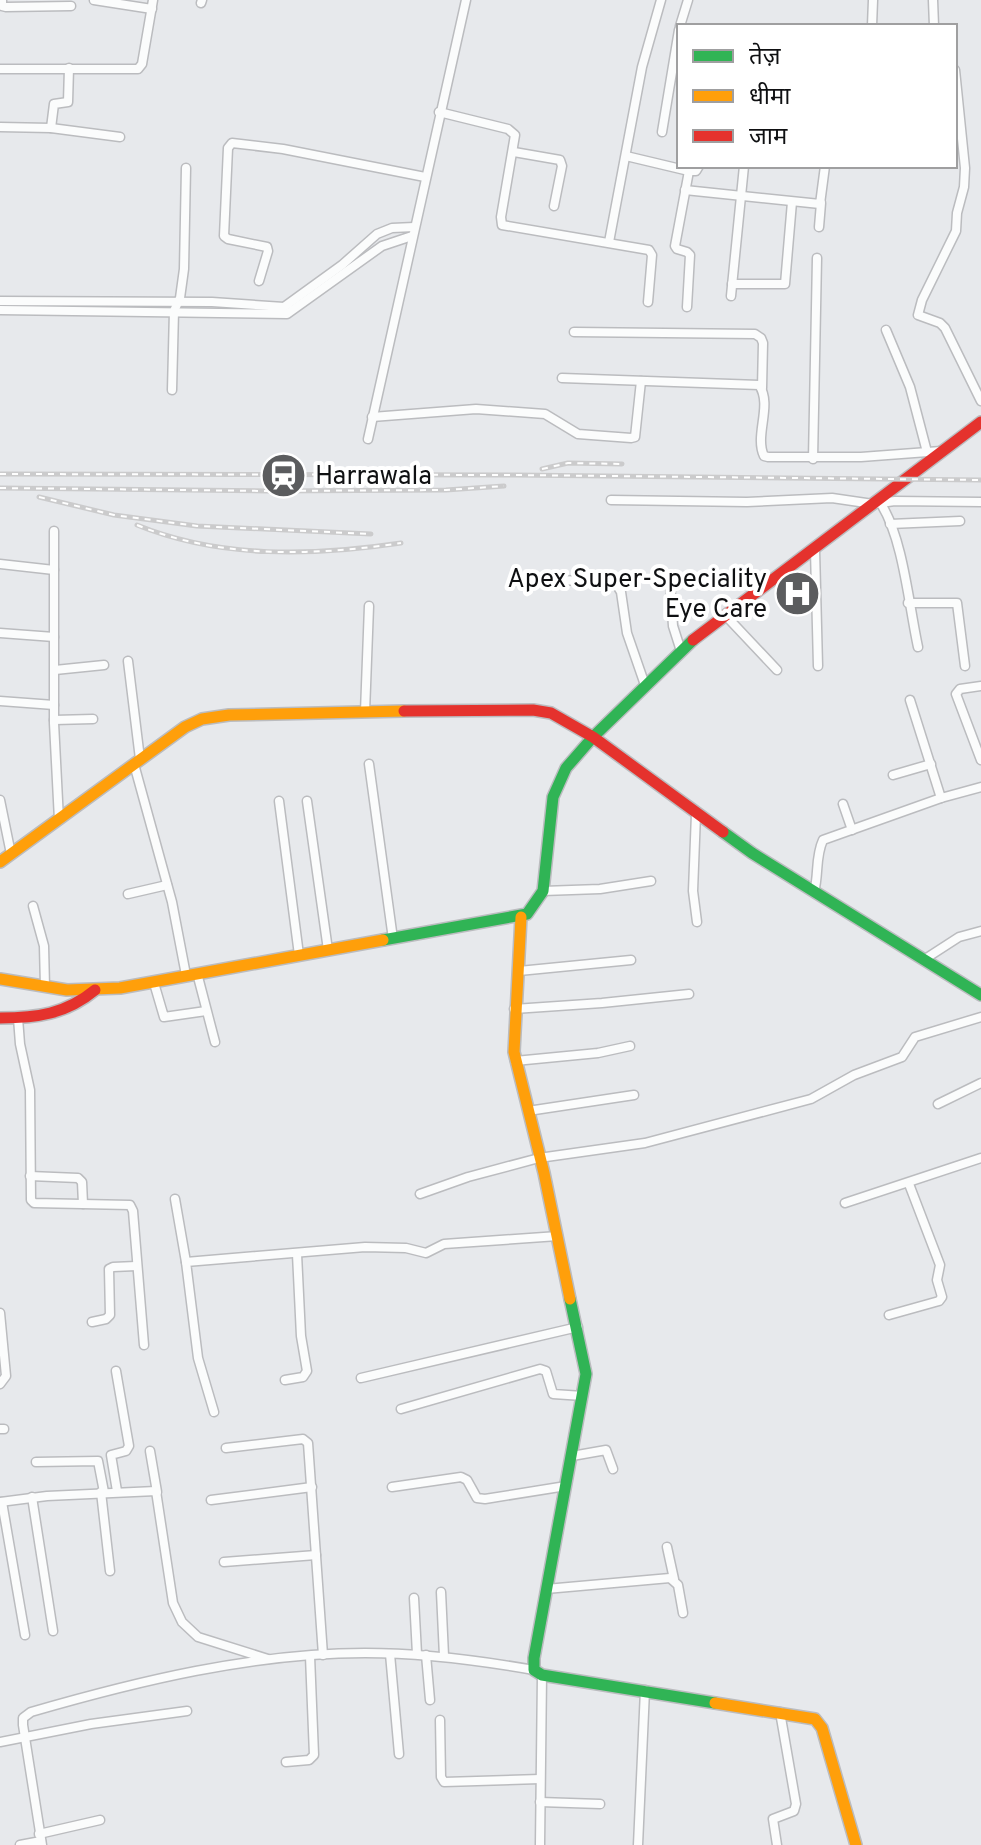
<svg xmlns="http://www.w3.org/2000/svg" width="981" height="1845" font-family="Overpass,'Noto Sans Devanagari',sans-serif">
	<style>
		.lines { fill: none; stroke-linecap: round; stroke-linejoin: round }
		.street-casing { stroke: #bbbcbf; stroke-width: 11 }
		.fast-casing { stroke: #bbbcbf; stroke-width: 14 }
		.slow-casing { stroke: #bbbcbf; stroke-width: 14 }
		.jam-casing { stroke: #bbbcbf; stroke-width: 14 }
		.street { stroke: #fbfcfc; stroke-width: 8 }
		.fast { stroke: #30b455; stroke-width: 11 }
		.slow { stroke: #ff9f0a; stroke-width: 11 }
		.jam { stroke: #e5322d; stroke-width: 11 }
		.rail-casing { stroke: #cbcbcc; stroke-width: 5 }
		.rail { stroke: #fff; stroke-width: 2; stroke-dasharray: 6; stroke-linecap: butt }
		.labels { text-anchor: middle; stroke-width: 8; stroke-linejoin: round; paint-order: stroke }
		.poi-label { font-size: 26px; fill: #0f1012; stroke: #fff; text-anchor: start }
	</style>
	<rect width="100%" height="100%" fill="#e7e9ec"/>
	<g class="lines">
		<defs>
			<g id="street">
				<polyline points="2,0 2,6 6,7 71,6"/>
				<polyline points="94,0 152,9"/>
				<polyline points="933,0 934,26"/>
				<polyline points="201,3 202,0"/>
				<polyline points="680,26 688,0"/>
				<polyline points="872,26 873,0"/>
				<polyline points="0,69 138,69 142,64 153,0"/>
				<polyline points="955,70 965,168 964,187 957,213 956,231 922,300 918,315 940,323 945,328 981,401"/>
				<polyline points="439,112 508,129 515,135 501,217 502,225 649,250 652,255 648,302"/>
				<polyline points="0,127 51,128 54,104 68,102 69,68"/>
				<polyline points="51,128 120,137"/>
				<polyline points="662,132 679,30"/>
				<polyline points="514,152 560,160 562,166 554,206"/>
				<polyline points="626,156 689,171 696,171 699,166"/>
				<polyline points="685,190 820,204 825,166"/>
				<polyline points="819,227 821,203"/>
				<polyline points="609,242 642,67 661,0"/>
				<polyline points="259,281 268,251 267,247 228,239 224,236 228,148 232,143 283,149 425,177"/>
				<polyline points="732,284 785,284 792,202"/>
				<polyline points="731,296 744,166"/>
				<polyline points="0,301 212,302 284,307 342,265 377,234 392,228 414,227"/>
				<polyline points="687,307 690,255 687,252 677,249 675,246 689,171"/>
				<polyline points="0,310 287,314 382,246 412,236"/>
				<polyline points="886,330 910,387 927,452"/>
				<polyline points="574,332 755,334 761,338 763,343 762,388"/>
				<path d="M562,378L759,385C773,405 754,435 764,456L768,457H861L941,451"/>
				<polyline points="172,390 174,311 180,298 184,269 186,168"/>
				<polyline points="372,417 476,409 545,414 578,434 631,438 635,437 641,381"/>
				<polyline points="368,439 466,0"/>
				<polyline points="813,459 817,258"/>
				<polyline points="611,500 747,502 832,498 873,504 895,501 981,502"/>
				<path d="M881,504C903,538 909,606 918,647"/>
				<polyline points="890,524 960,521"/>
				<polyline points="54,531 54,723 59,820"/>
				<polyline points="815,550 818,666"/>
				<polyline points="0,564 54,570"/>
				<polyline points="548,580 599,581 616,584 621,592 627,633 645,685"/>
				<polyline points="670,581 673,626 681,651"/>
				<polyline points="908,603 957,603 965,666"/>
				<polyline points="727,617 777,670"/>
				<polyline points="0,633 54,637"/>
				<polyline points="128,661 140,759"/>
				<polyline points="55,670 104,665"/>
				<polyline points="981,686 960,689 956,694 981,760"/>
				<polyline points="910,700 941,798"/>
				<polyline points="0,701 54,705"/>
				<polyline points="365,712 369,606"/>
				<polyline points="54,720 93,719"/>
				<polyline points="134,764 172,902 186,975"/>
				<polyline points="369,764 393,939"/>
				<polyline points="893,775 931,764"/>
				<polyline points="0,800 11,854"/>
				<polyline points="279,801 299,955"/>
				<polyline points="307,801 328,950"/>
				<polyline points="843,804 852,830"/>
				<polyline points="696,814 693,891 697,922"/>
				<polyline points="543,891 600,889 651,881"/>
				<path d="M814,892C819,875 815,857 823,840L941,798L981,787"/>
				<polyline points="128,894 167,885"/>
				<polyline points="33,906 44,946 45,987"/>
				<polyline points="925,959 959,937 981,931"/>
				<polyline points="519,971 631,960"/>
				<polyline points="197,973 215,1042"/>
				<polyline points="154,983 164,1017 206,1011"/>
				<polyline points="514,1009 602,1003 689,994"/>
				<polyline points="18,1018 20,1044 30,1090 31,1200 34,1203 130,1205 133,1211 144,1345"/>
				<polyline points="515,1061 598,1053 630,1046"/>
				<polyline points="938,1104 981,1083"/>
				<polyline points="528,1111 634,1095"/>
				<polyline points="30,1176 78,1178 82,1182 83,1204"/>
				<polyline points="420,1194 468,1177 539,1158 645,1143 811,1099 854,1075 902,1057 915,1037 981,1017"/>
				<polyline points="175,1199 186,1262"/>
				<polyline points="845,1203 981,1158"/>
				<polyline points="0,1313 6,1376 0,1384"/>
				<polyline points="889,1315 939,1301 942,1297 937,1280 940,1265 909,1184"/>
				<polyline points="92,1322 106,1319 110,1315 109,1269 113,1267 136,1266"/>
				<polyline points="116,1371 129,1446 126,1451 111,1455 117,1491"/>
				<polyline points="361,1378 578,1327"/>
				<polyline points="285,1380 303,1377 307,1371 301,1336 297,1254"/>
				<polyline points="401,1409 540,1369 546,1371 553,1394 583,1396"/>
				<polyline points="214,1412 198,1358 186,1262 365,1247 406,1248 426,1253 444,1244 558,1236"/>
				<polyline points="0,1429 4,1429"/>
				<polyline points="226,1448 303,1439 308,1443 323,1655"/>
				<polyline points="150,1451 157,1492"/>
				<polyline points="572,1456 606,1450 613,1469"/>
				<polyline points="36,1462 98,1461 104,1492"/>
				<polyline points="392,1487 461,1477 467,1480 477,1498 485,1499 566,1486"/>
				<polyline points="101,1492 110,1571"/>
				<polyline points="32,1497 53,1631"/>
				<polyline points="211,1500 312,1487"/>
				<polyline points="0,1502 47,1496 156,1491 173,1603 182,1622 198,1637 268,1659"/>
				<polyline points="2,1502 25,1635"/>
				<polyline points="667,1547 674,1579"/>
				<polyline points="224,1562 316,1555"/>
				<polyline points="546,1589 670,1578 678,1585 683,1613"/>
				<polyline points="441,1592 444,1656"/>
				<polyline points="414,1598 417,1654"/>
				<polyline points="390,1654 399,1754"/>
				<polyline points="426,1655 430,1700"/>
				<polyline points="440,1720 441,1777 444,1782 540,1779"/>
				<polyline points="0,1742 91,1724 187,1711"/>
				<polyline points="286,1762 309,1760 314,1755 310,1656"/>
				<polyline points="540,1802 600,1804"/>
				<polyline points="39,1834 100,1820"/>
				<polyline points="20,1845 41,1841"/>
				<path d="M42,1845L23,1725V1718L31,1712C138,1681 253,1653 365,1653C422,1653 477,1660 534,1670"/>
				<polyline points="540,1845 542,1675"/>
				<polyline points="638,1845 645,1690"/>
				<polyline points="777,1845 773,1819 794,1811 796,1804 780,1712"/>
			</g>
			<g id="fast">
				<polyline points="723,832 752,853 981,995"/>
				<polyline points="383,940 527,914 543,891 553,797 566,768 593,737 693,640"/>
				<polyline points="570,1299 586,1374 534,1658 534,1670 542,1675 715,1703"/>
			</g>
			<g id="slow">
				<polyline points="0,862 185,727 202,719 229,715 404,711"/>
				<polyline points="521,917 514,1052 544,1173 570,1299"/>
				<polyline points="0,979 67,990 120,988 383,940"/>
				<polyline points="715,1703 815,1719 822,1728 856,1845"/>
			</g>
			<g id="jam">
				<polyline points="693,640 981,422"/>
				<polyline points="404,711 533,710 551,713 593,737 723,832"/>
				<path d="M0,1018C37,1018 66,1014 95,990"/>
			</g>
		</defs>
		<use href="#street" class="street-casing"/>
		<use href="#fast" class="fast-casing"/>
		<use href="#slow" class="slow-casing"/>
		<use href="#jam" class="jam-casing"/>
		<use href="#street" class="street"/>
		<use href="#fast" class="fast"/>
		<use href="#slow" class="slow"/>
		<use href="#jam" class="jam"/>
		<defs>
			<g id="rail">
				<polyline points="542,469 568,463 622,464"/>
				<polyline points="0,474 515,475 981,480"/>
				<polyline points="0,488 268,491 446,490 504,486"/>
				<polyline points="39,497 114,515 197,526 371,534"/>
				<path d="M137,525C220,559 314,556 401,543"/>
			</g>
		</defs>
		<use href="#rail" class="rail-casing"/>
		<use href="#rail" class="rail"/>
	</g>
	<defs>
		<symbol id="station-disc" viewBox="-11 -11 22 22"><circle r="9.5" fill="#5b5c5e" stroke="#fff"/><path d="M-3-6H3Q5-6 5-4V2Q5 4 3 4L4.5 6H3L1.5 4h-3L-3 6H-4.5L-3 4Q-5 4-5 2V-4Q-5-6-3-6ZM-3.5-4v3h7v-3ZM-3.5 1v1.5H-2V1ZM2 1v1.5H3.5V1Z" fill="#fff"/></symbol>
		<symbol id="hospital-disc" viewBox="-11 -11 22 22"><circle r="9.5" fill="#5b5c5e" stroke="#fff"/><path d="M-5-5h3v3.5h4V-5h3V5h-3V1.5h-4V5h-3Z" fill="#fff"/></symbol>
	</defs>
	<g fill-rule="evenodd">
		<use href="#station-disc" x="258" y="450" width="51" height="51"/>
		<use href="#hospital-disc" x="772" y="568" width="51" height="51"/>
	</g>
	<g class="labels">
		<g class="poi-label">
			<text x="315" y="484">Harrawala</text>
			<text x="767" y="587" text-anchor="end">Apex Super-Speciality<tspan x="767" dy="30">Eye Care</tspan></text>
		</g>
	</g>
	<rect x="677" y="24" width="280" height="144" fill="#ffffff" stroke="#9f9fa0" stroke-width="2"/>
	<rect x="693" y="50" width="40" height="12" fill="#30b455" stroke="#9f9fa0" stroke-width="2"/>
	<text x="749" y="64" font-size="24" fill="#0f1012">तेज़</text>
	<rect x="693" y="90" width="40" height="12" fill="#ff9f0a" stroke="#9f9fa0" stroke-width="2"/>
	<text x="749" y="104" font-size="24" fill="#0f1012">धीमा</text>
	<rect x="693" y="130" width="40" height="12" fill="#e5322d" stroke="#9f9fa0" stroke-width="2"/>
	<text x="749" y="144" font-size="24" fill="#0f1012">जाम</text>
</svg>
